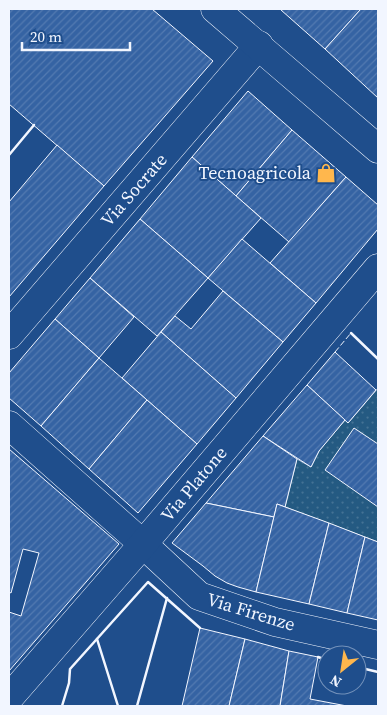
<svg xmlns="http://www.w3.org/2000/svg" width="387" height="715" font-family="'Source Serif 4',serif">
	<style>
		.grass { fill: url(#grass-dots); stroke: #a8bbd7 }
		.building { fill: url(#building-hatch); stroke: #f2f6ff }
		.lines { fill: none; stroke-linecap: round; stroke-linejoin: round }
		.street-casing { stroke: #f2f6ff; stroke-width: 29 }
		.secondary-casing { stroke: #f2f6ff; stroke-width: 29 }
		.street { stroke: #1f4e8c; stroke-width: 28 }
		.secondary { stroke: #1f4e8c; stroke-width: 28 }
		.fence { stroke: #f2f6ff; stroke-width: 1; stroke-dasharray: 6 2.5; stroke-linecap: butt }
		.wall { stroke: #f2f6ff; stroke-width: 2.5 }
		.labels { text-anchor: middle; stroke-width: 4; stroke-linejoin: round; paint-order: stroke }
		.poi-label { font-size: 18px; fill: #f2f6ff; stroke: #1f4e8c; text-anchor: end }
		.street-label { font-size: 18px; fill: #f2f6ff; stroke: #1f4e8c }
	</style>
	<defs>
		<pattern id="grass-dots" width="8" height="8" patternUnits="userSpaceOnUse" patternTransform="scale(1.25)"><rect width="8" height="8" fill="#245a82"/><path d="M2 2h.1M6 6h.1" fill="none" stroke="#447295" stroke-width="1.8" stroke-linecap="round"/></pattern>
		<pattern id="building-hatch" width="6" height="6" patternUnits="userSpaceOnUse" patternTransform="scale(1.25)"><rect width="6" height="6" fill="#3563a3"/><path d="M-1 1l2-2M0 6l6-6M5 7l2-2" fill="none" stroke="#537ab1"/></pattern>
	</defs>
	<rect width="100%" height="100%" fill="#1f4e8c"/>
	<polygon class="grass" points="378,388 378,542 285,507 297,459 311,467 319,451 345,420 349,422"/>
	<g class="building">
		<polygon points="9,9 152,9 213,61 104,186 9,104"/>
		<polygon points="282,9 361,9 325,49 281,10"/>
		<polygon points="361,9 378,9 378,98 325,49"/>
		<polygon points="248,91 292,130 236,196 192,157"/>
		<polygon points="292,130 346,177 289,242 236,196"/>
		<polygon points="57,145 104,186 9,297 9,202"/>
		<polygon points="192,157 261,218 208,278 140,219"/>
		<polygon points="346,177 378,205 378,229 316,303 270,263"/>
		<polygon points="140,219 208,278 157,336 90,278"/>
		<polygon points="242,239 316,303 283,342 208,278"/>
		<polygon points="90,278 134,317 99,358 55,319"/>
		<polygon points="223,291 283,342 236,398 161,332 175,316 191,329"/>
		<polygon points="55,319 99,358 41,426 9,398 9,373"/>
		<polygon points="161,332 236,398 197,444 122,378"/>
		<polygon points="335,352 376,390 348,423 307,385"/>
		<polygon points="99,358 147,400 89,469 41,426"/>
		<polygon points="307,385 345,420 319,451 311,467 263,436"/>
		<polygon points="147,400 197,444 138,513 89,469"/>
		<polygon points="354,428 378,444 378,507 325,470"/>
		<polygon points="263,436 297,459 285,507 277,504 274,517 206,503"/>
		<polygon points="9,449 119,544 9,671 9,612 21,616 39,553 23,549 11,593 9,592"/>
		<polygon points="206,503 274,517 256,592 238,587 227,583 215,576 203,566 172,543"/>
		<polygon points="277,504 329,523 309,604 256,592"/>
		<polygon points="329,523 365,537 347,613 309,604"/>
		<polygon points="365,537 378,542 378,620 347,613"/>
		<polygon points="200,628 245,639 229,706 182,706"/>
		<polygon points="245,639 289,651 280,706 229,706"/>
		<polygon points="289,651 318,657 310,699 347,706 280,706"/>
	</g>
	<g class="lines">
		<defs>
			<g id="street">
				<polyline points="9,335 259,45"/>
				<polyline points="9,425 143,544 199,596 275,622 378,645"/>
				<polyline points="9,698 143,544 378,268"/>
			</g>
			<polyline id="secondary" points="215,9 378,149"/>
		</defs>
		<use href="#street" class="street-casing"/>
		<use href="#secondary" class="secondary-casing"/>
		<use href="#street" class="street"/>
		<use href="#secondary" class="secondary"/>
		<polyline class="fence" points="335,352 351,333"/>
		<g class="wall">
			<polyline points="9,155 34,125"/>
			<polyline points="351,333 378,359"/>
			<polyline points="97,639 118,706"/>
			<polyline points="318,657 327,660"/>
			<polyline points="357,667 378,672"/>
			<polyline points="62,706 69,683 70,669 148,582 200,628"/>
			<polyline points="137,706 167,598"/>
		</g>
	</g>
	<defs>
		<symbol id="shop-bare" viewBox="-9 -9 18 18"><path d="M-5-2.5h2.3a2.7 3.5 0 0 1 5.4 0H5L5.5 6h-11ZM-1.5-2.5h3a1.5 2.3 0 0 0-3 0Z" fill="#ffb74d" stroke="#1f4e8c" stroke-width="2.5" paint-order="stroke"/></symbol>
	</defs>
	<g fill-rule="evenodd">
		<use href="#shop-bare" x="312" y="159" width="28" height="28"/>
	</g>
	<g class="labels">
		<g class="poi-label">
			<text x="311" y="179">Tecnoagricola</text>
		</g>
		<g class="street-label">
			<text transform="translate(134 190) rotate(-49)" y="6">Via Socrate</text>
			<text transform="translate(194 484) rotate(-50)" y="6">Via Platone</text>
			<text transform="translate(251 612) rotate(17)" y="6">Via Firenze</text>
		</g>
	</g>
	<rect width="387" height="715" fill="none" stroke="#f2f6ff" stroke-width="20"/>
	<g transform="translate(342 670) rotate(210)"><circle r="24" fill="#1f4e8c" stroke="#7391ba"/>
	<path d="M0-4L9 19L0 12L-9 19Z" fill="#ffb74d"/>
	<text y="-8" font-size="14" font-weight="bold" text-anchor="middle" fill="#f2f6ff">N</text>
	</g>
	<path d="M22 42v8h108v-8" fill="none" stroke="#f2f6ff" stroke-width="2.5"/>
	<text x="30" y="42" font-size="15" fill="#f2f6ff" stroke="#1f4e8c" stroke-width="4" paint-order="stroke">20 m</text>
</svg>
